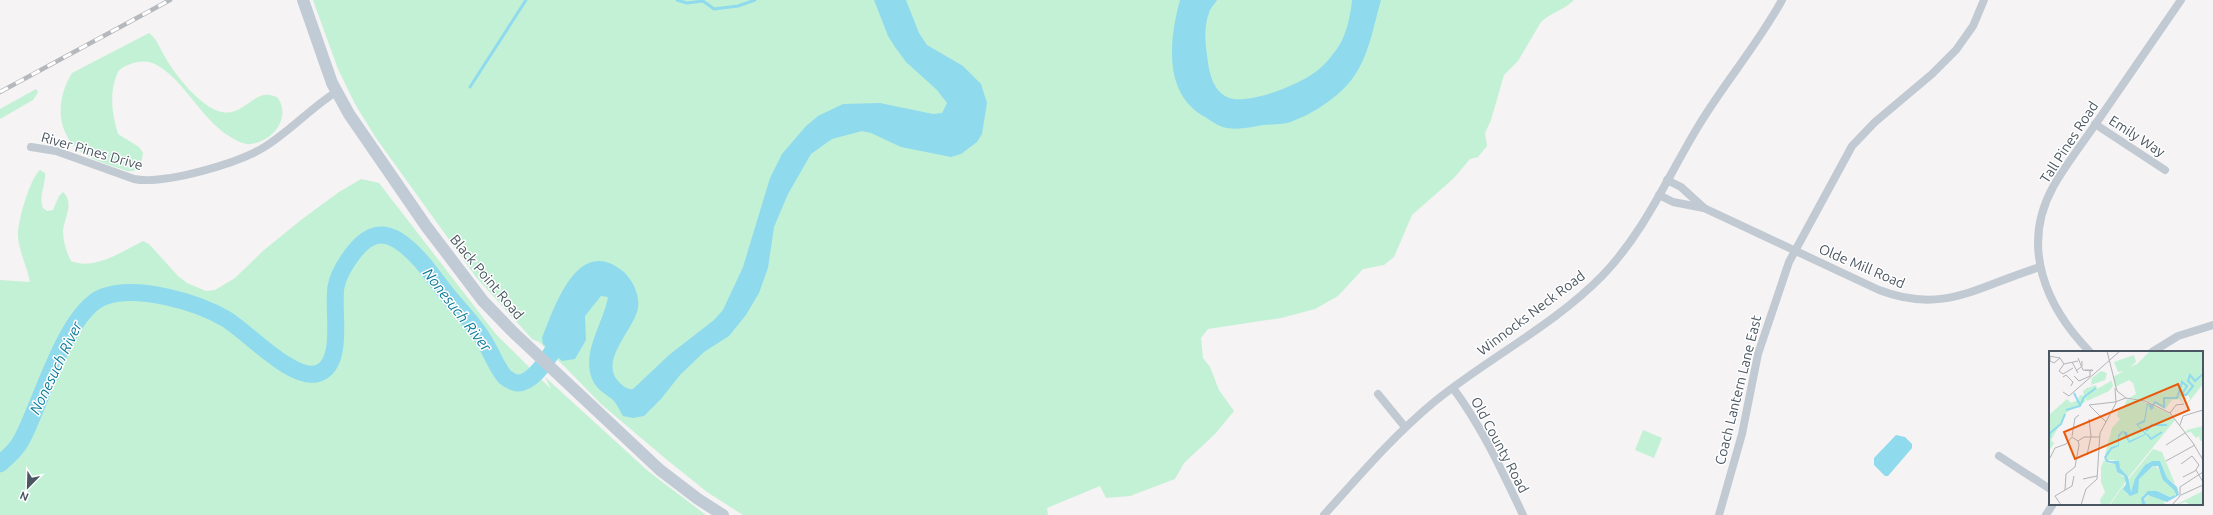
<svg xmlns="http://www.w3.org/2000/svg" width="2213" height="515" font-family="Ubuntu,sans-serif">
	<style>
		.green { fill: #c3f1d5 }
		.water { fill: #90daee }
		.lines { fill: none; stroke-linecap: round; stroke-linejoin: round }
		.stream { stroke: #90daee; stroke-width: 3 }
		.river { stroke: #90daee; stroke-width: 17 }
		.minor { stroke: #c1cad2; stroke-width: 8 }
		.secondary { stroke: #c1cbd6; stroke-width: 12 }
		.rail-casing { stroke: #b5b8bd; stroke-width: 4.5 }
		.rail { stroke: #fff; stroke-width: 3; stroke-dasharray: 9; stroke-linecap: butt }
		.labels { text-anchor: middle; stroke-width: 3; stroke-linejoin: round; paint-order: stroke }
		.street-label { font-size: 14px; fill: #4a5661; stroke: #fff }
		.water-label { font-size: 15px; font-style: italic; fill: #0c7c9b; stroke: #fff }
		.inset-river { fill: none; stroke: #90daee; stroke-width: 2 }
		.inset-road { fill: none; stroke: #b1b4b9; stroke-width: 1 }
		.view { fill: #e8590c; fill-opacity: 0.15; stroke: #e8590c; stroke-width: 2 }
		.inset-edge { fill: none; stroke: #4a5661; stroke-width: 2 }
	</style>
	<rect width="100%" height="100%" fill="#f5f3f3"/>
	<g class="green">
		<path d="M313,0H1574C1564,10 1550,13 1541,22L1518,61L1504,75L1491,120L1485,133L1487,146L1478,157L1470,159L1454,178L1412,215L1394,257L1384,265L1363,269L1338,296L1315,309L1281,318L1208,329L1201,338L1203,358L1210,367L1219,390L1234,411L1215,434L1184,463L1175,479L1130,496L1106,498L1100,486L1047,508L1048,515H743L707,492L666,459L601,404L565,367L539,342L532,339L476,277L376,138L355,104L338,69Z"/>
		<path d="M149,33C157,39 159,47 164,55C174,74 201,108 222,112C245,117 255,85 278,98C291,118 273,141 251,144C244,145 235,140 229,136C200,118 184,79 155,64C147,60 136,61 128,65C123,67 119,69 117,74C109,94 112,114 118,134L139,147L143,153L141,164L134,171H127C113,166 94,161 81,152C55,132 56,99 72,73Z"/>
		<polygon points="36,89 38,92 33,100 0,119 0,109"/>
		<path d="M40,170L45,173C46,185 38,197 43,208L47,211L53,210L59,196L63,192C75,203 64,218 63,231C63,241 66,251 71,261C94,271 123,251 143,241L149,244L178,276L187,283L206,291L215,290L235,278L264,250L301,220L339,192L361,179L379,183L495,333L551,389L545,377L648,471L706,515H0V280L30,282C27,266 19,252 18,236C17,223 30,178 40,170Z"/>
		<polygon points="1643,430 1662,438 1654,458 1635,450"/>
	</g>
	<g class="water">
		<path d="M874,0H906L919,33L927,45L963,66L981,84L987,103L982,134L977,142L961,154L951,157L901,147L871,133L862,131L832,139L811,154L788,194L774,227L768,268L759,293L746,315L729,336L704,352L680,375L661,399L644,416L633,418L623,416C620,411 617,404 613,400C607,395 598,390 594,383C579,355 603,325 608,297L601,296L585,316L586,340L575,359L562,361L543,344L542,338C551,316 569,260 599,261C609,261 616,266 624,272C633,281 640,295 638,308C635,328 599,360 618,381C623,386 627,390 633,389L669,355L714,320L723,310L743,267L770,178L782,154L806,126L818,116L843,104L880,103L933,114L942,113L947,103L937,90L906,62L895,47L888,36Z"/>
		<path d="M1180,0H1217C1215,4 1210,8 1209,13C1204,25 1205,43 1207,55C1209,70 1211,87 1225,96C1242,108 1298,85 1314,73C1321,68 1328,61 1333,54C1346,39 1350,19 1352,0H1381C1373,28 1368,62 1348,84C1335,99 1312,114 1293,121C1285,125 1272,124 1263,125C1251,127 1239,130 1227,128C1220,127 1211,121 1205,117C1163,94 1169,40 1180,0Z"/>
		<polygon points="1896,435 1905,437 1912,444 1912,448 1888,476 1885,476 1874,465 1874,458"/>
	</g>
	<g class="lines">
		<g class="stream">
			<polyline points="677,0 687,3 703,1 714,9 738,6 755,0"/>
			<polyline points="470,87 526,0"/>
		</g>
		<path class="river" d="M0,464C9,456 18,448 23,437C41,403 66,312 103,297C136,284 197,302 226,319C248,332 294,383 319,373C345,363 332,309 336,287C338,275 347,261 354,252C362,242 371,234 383,235C391,236 398,240 403,244C422,258 435,280 450,298C461,311 474,324 483,339C490,349 497,369 505,377C507,379 515,383 517,383C536,384 556,346 563,332"/>
		<g class="minor">
			<polyline points="2095,124 2165,170"/>
			<path d="M31,147L56,151L134,179C164,185 240,163 266,146C291,130 311,108 336,92"/>
			<polyline points="1667,180 1681,187 1704,208"/>
			<path d="M1659,195L1673,202L1704,208L1879,290C1944,315 1978,286 2040,267"/>
			<path d="M2090,352C2046,307 2020,247 2053,187C2066,164 2082,144 2097,122C2125,81 2153,41 2181,0"/>
			<polyline points="2152,352 2178,336 2213,325"/>
			<path d="M1453,388C1482,427 1502,471 1523,515"/>
			<polyline points="1378,394 1405,427"/>
			<polyline points="1999,456 2050,489"/>
			<path d="M1324,515C1360,475 1392,437 1434,402C1488,358 1553,326 1602,276C1644,233 1668,176 1699,125C1725,82 1758,44 1782,0"/>
			<polyline points="1719,515 1742,434 1758,354 1789,262 1852,146 1875,122 1932,74 1956,50 1973,26 1984,0"/>
			<polyline points="2046,515 2053,504"/>
		</g>
		<polyline class="secondary" points="303,0 332,83 349,114 426,226 483,301 512,331 660,470 698,499 723,515"/>
		<defs>
			<polyline id="rail" points="0,92 170,0"/>
		</defs>
		<use href="#rail" class="rail-casing"/>
		<use href="#rail" class="rail"/>
	</g>
	<g class="labels">
		<g class="street-label">
			<text transform="translate(2137 136) rotate(33)" y="5">Emily Way</text>
			<text transform="translate(2069 142) rotate(-57)" y="5">Tall Pines Road</text>
			<text transform="translate(92 151) rotate(16)" y="5">River Pines Drive</text>
			<text transform="translate(1862 266) rotate(23)" y="5">Olde Mill Road</text>
			<text transform="translate(487 277) rotate(50)" y="5">Black Point Road</text>
			<text transform="translate(1531 313) rotate(-37)" y="5">Winnocks Neck Road</text>
			<text transform="translate(1738 390) rotate(-76)" y="5">Coach Lantern Lane East</text>
			<text transform="translate(1500 445) rotate(62)" y="5">Old County Road</text>
		</g>
		<g class="water-label">
			<text transform="translate(457 310) rotate(52)" y="5">Nonesuch River</text>
			<text transform="translate(56 368) rotate(-64)" y="5">Nonesuch River</text>
		</g>
	</g>
	<g transform="translate(2049 351)">
		<rect width="154" height="154" fill="#f5f3f3"/>
		<path d="M101,0H154V33L136,56L141,48L139,44L132,46L134,52L130,48L123,49L116,58L96,49L80,47L87,43L84,32L80,29L66,36L64,26L75,20L69,21L65,11L85,4L87,11L81,16L88,13ZM52,20L58,22L56,29L42,34L43,27ZM61,28L63,31L64,35L60,40L38,50L36,47V51L18,61L2,89L5,92L0,100V64L18,48L22,52L29,49L31,44L35,45L34,40L38,37L47,34L48,38L62,30ZM78,48L93,50L119,62L126,69L79,127L65,109H57L56,103L63,77L71,68L68,65L69,60L75,56ZM154,75V89L151,90L150,85L147,87L142,81L136,82L138,79ZM104,98L113,101L126,133L118,127L111,110H102L95,115L82,141L79,129ZM55,109L58,112L66,113L68,121L76,127V131L60,154H52L51,149L56,141L52,131V116ZM106,114L126,140V145L122,146L108,140L94,144L93,154H61L76,132L74,137L79,144L88,139L89,128ZM154,140V154H141L137,151L126,154ZM100,144H107L116,150L115,154H97L95,149Z" fill="#c3f1d5"/>
		<path d="M98,52L104,54L105,57L102,59L99,53L96,71L89,74L98,83L80,92L74,81L70,86V95L63,98L57,107L60,110H70L71,117L79,126L82,141L86,128L96,114L103,110H111L118,127L128,136L130,144L118,151L99,144L95,148L97,154H93L92,147L99,140H108L121,146L127,144L125,139L114,129L109,115H104L90,128L89,142L81,145L74,138L77,133L75,125L68,121L66,113L57,111L55,106L62,96L69,94V84L73,80L78,81L80,90L96,83L87,73L95,69Z" fill="#90daee"/>
		<path class="inset-river" d="M25,42L31,54M35,46L47,37M104,54L106,51L115,56V47H128L133,31L138,35L133,43L137,44L144,35L139,30L141,24L146,30L154,23M17,59L31,55L35,46M97,80L103,74H118M98,83L102,88L113,81M0,89L1,82L12,73L16,63"/>
		<path class="inset-road" d="M58,0L68,40L77,47L96,50L121,62L144,92L154,109M0,5L11,7L15,13M1,5V10L5,12L11,7M29,7L34,19M23,11L29,22M24,17L14,23L10,20L15,13L29,10M34,19L43,20L44,19H36M27,20L33,15V10M25,25L30,30L41,25V19M14,26L17,24L24,31L22,35M14,41L20,45L71,0M40,54L66,51L77,47M40,54L57,71M121,62L127,54L135,53M131,74L134,65L154,59M23,85L26,67L30,64M29,90L35,86H50M117,94L136,82M38,104L42,85L40,68M1,107L6,97L17,93L23,86M117,110L146,94M132,113L143,105L150,114L146,120L134,126M147,119L154,131M34,128L48,125M16,139L17,123L26,116L30,94L29,90L23,86M132,144L154,134M12,154L6,145L23,135L25,125M32,154L37,138L48,128L51,82L67,52L66,37M123,154L131,145V136L154,121"/>
		<path class="view" d="M129,33L140,59L26,108L15,81Z"/>
		<rect width="154" height="154" class="inset-edge"/>
	</g>
	<g transform="translate(28 487) rotate(203)" stroke="#ffffff" stroke-width="3" paint-order="stroke">
	<path d="M0-3L7 15L0 10L-7 15Z" fill="#4a5661"/>
	<text y="-6" font-size="11" font-weight="bold" text-anchor="middle" fill="#4a5661">N</text>
	</g>
</svg>
